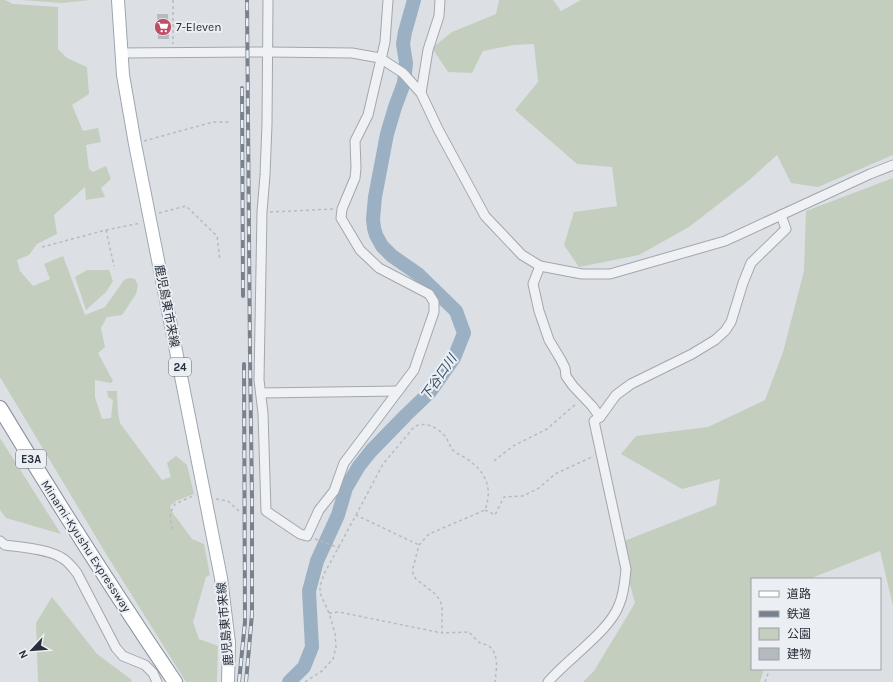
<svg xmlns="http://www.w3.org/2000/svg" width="893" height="682" font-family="Karla,'Noto Sans JP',sans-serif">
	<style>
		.green { fill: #c3cebe }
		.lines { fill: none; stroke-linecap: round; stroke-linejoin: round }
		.river { stroke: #9bb0c2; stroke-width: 14 }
		.building { fill: #b4bac1 }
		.minor-casing { stroke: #a2a7ae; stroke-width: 11 }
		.major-casing { stroke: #9da6af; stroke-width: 14 }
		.highway-casing { stroke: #868f9a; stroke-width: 16 }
		.path { stroke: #b7bbc0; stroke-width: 1.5; stroke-dasharray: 3 3; stroke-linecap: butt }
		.minor { stroke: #eff1f4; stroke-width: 9 }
		.major { stroke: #fff; stroke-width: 12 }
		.highway { stroke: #fff; stroke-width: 14 }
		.rail-casing { stroke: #78818d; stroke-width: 4 }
		.rail { stroke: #ebeff3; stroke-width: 2.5; stroke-dasharray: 8; stroke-linecap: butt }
		.labels { text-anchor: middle; stroke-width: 4; stroke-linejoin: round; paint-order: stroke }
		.shield { fill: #ebeff3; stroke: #626972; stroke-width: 1 }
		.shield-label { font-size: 11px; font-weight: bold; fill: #282f3a }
		.poi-label { font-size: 12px; fill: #282f3a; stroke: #ebeff3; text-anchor: start }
		.street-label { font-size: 12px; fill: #282f3a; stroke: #ebeff3 }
		.water-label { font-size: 13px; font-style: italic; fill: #365069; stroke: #ebeff3 }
	</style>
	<rect width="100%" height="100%" fill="#dce0e5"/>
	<g class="green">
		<polygon points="0,0 5,0 13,4 58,7 58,49 67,58 87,67 89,94 72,105 83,131 98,128 101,142 86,145 89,169 93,172 106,166 111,179 101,188 105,197 86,200 85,187 54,215 57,234 37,244 29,255 17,260 20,271 33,286 50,279 44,264 63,256 85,315 105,307 124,280 129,278 135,279 138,285 136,294 122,315 107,317 101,328 105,347 98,353 113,381 111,383 95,380 95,397 102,419 111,418 113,400 108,397 107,391 117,391 118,413 120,423 162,480 171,477 167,463 176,456 187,465 194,494 176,501 170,506 172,512 192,539 204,544 210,575 206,577 193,622 199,639 218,646 217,682 186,682 108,557 0,377"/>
		<polygon points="22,0 90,0 62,3"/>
		<polygon points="499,0 553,0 561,11 581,0 893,0 893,155 818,187 791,183 777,155 747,182 689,227 639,255 579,267 564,245 574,212 617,206 612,167 577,164 515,110 538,82 534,44 514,45 483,51 472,73 448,72 432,48 452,32 496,14"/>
		<polygon points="893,178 893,606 880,551 809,579 752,579 752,669 764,669 760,682 583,682 594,671 635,603 619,543 716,505 720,479 682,489 621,454 636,436 708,427 765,400 783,352 804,271 806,211"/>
		<polygon points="87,270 109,270 113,281 106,292 86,310 75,277"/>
		<polygon points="0,438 61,534 6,518 0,510"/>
		<polygon points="52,597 97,654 132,680 131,682 38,682 36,623"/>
	</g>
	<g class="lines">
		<polyline class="river" points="289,682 304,667 312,647 309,591 317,561 338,515 346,488 359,466 371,451 406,415 430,392 454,358 464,333 456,311 418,274 392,256 382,246 376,235 374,228 373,219 375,197 387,134 395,107 404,83 406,63 403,44 405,32 414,0"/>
	</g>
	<polygon class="building" points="157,14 168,14 169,39 158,39"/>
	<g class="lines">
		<defs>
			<g id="minor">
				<polyline points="268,0 267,124 265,175 262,212 259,380 263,413 266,511 300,534 307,536 319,510 334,491 344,463 414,370 434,312 434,302 429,294 379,268 360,250 341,218 342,209 355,178 356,168 355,141 368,115 385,42 388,0"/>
				<polyline points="440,0 439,16 428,50 421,93 438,129 485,216 522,255 540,266 582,274 610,274 725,241 870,174 893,165"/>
				<polyline points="121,53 267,52 352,53 380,58 403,73 421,93"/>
				<polyline points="540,266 533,284 539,311 549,340 561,360 565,368 566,376 573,386 592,406 600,417"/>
				<polyline points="261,393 398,391"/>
				<path d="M0,541L5,545C20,547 49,549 62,558C68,561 73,568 77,573L116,648L123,656L145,665L153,673L157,682"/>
				<path d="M548,682C567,659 609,632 619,605C624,594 625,581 626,569L594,421L600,417L616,395L631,384L692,354L715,340L725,331L731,322L743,283L751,263L786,229L781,215"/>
			</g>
			<polyline id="major" points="118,0 123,75 135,144 221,578 229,643 228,682"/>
			<path id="highway" d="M0,408C56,501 114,592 175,682"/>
		</defs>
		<use href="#minor" class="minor-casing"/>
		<use href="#major" class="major-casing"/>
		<use href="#highway" class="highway-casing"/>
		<g class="path">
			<polyline points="173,0 173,44"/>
			<polyline points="144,141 213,122 229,122"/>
			<polyline points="270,212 334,209"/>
			<polyline points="159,213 186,206 217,236 220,261"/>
			<polyline points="106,230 114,266"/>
			<polyline points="42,247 106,230 141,223"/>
			<polyline points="494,461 513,446 547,429 577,403"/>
			<polyline points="216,499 228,501 240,512"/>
			<polyline points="485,510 495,515 504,497 523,496 539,488 555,474 594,456"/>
			<path d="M356,515L383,464L414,427C424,421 437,427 444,435C448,439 449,445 452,449C455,453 463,456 467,459C486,472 493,488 485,510L429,534L419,545L413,568V575L416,579L434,593L440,600L442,607V633L469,632C472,635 476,640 480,643C483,644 486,644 489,646C500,656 496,670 495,682"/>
			<polyline points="172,529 170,514 175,504 195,495"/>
			<polyline points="315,539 339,548"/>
			<polyline points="329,613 339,612 442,633"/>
			<polyline points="305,682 322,671 333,659 336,647 335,633 329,613 320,593 320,586 324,574 356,515 419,545"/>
			<polyline points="765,682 769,671"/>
		</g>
		<use href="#minor" class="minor"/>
		<use href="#major" class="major"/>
		<use href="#highway" class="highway"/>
		<defs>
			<g id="rail">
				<polyline points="242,88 243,296"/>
				<polyline points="239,682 245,622 244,364"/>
				<polyline points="246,682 252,614 252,500 250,356 247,0"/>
			</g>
		</defs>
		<use href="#rail" class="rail-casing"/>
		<use href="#rail" class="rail"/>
	</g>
	<defs>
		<symbol id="supermarket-disc" viewBox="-11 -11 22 22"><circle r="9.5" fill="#bf4d65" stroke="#ebeff3"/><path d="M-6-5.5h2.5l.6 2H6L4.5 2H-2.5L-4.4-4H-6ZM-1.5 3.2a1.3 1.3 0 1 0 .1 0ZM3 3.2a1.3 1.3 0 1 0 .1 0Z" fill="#fff"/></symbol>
	</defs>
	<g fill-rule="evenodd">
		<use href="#supermarket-disc" x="153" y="17" width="20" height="20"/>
	</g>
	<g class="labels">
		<g class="shield">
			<rect x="169" y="358" width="22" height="18" rx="3"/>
			<rect x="16" y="450" width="30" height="18" rx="3"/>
		</g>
		<g class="shield-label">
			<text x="180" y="371">24</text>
			<text x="31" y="463">E3A</text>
		</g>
		<g class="poi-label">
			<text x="176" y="31">7-Eleven</text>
		</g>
		<g class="street-label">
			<text transform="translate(167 306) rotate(79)" y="4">鹿児島東市来線</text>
			<text transform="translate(86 546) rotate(57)" y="4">Minami-Kyushu Expressway</text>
			<text transform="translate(225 624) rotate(-95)" y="4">鹿児島東市来線</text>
		</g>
		<g class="water-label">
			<text transform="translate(438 377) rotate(-55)" y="5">下谷口川</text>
		</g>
	</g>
	<rect x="751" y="578" width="130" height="92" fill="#ebeff3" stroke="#9da2a9"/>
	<rect x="759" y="591" width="20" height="6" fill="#ffffff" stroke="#9da2a9"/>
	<text x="787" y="598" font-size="12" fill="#282f3a">道路</text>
	<rect x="759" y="611" width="20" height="6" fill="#78818d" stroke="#9da2a9"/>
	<text x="787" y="618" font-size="12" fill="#282f3a">鉄道</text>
	<rect x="759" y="628" width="20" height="12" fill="#c3cebe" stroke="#9da2a9"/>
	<text x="787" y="638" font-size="12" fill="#282f3a">公園</text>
	<rect x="759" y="648" width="20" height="12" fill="#b4bac1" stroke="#9da2a9"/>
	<text x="787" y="658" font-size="12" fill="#282f3a">建物</text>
	<g transform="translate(32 650) rotate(244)" stroke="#ebeff3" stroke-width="3" paint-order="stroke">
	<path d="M0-3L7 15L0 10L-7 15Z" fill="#282f3a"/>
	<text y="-6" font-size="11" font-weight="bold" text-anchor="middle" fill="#282f3a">N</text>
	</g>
</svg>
